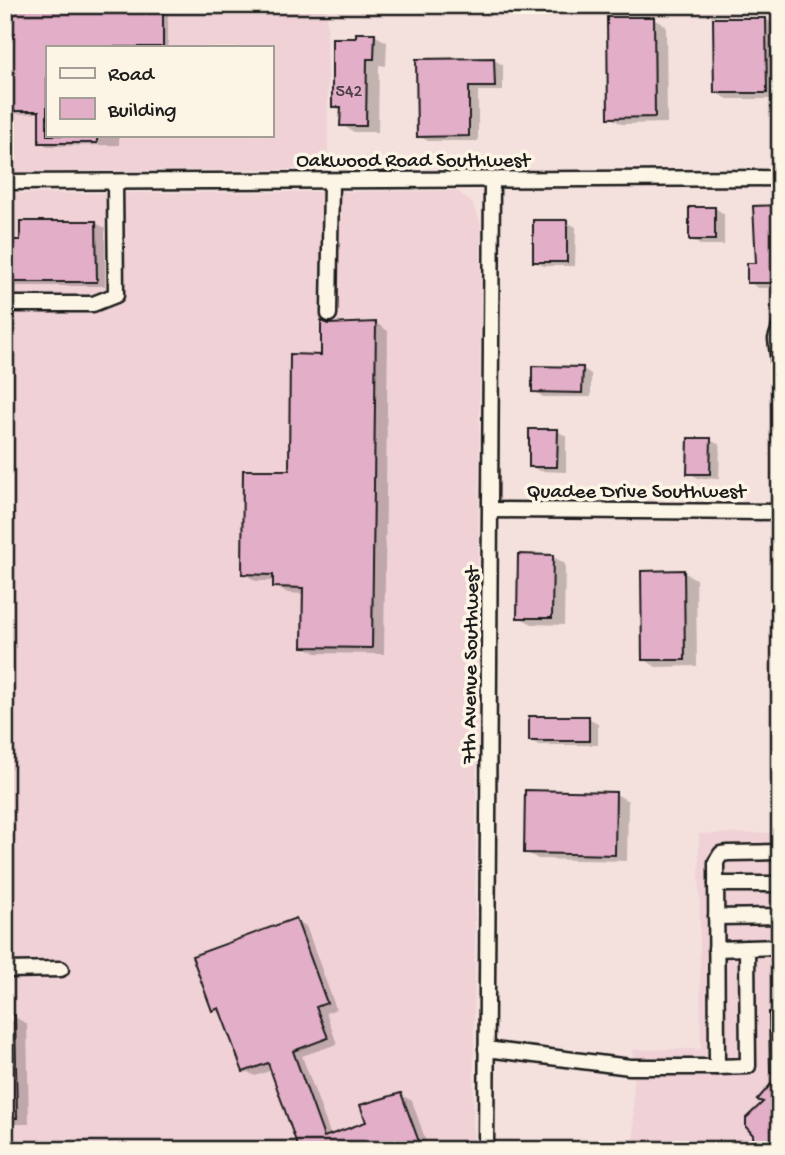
<svg xmlns="http://www.w3.org/2000/svg" width="785" height="1155" font-family="'Gochi Hand',sans-serif">
	<style>
		.built { fill: #efd1d6; fill-rule: evenodd }
		.shadow { fill: #0003 }
		.building { fill: #e3aec8; stroke: #1c1c1c; stroke-width: 2 }
		.lines { fill: none; stroke-linecap: round; stroke-linejoin: round }
		.minor-casing { stroke: #1c1c1c; stroke-width: 19 }
		.minor { stroke: #fcf5e5; stroke-width: 14 }
		.labels { text-anchor: middle; stroke-width: 7; stroke-linejoin: round; paint-order: stroke }
		.number-label { font-size: 18px; fill: #4e4047 }
		.street-label { font-size: 21px; fill: #1c1c1c; stroke: #fcf5e5 }
	</style>
	<rect width="100%" height="100%" fill="#f4e0dc"/>
	<filter id="ink" filterUnits="userSpaceOnUse"><feTurbulence type="fractalNoise" baseFrequency=".0143" numOctaves="2"/><feDisplacementMap in="SourceGraphic" scale="14" xChannelSelector="R" yChannelSelector="G"/><feConvolveMatrix kernelMatrix="1 2 1 2 8 2 1 2 1" color-interpolation-filters="sRGB"/></filter>
	<g filter="url(#ink)">
		<g class="built">
			<path d="M5,5H327L328,169L5,172ZM47,47H271V135H47Z"/>
			<polygon points="457,191 472,203 481,224 473,1150 5,1150 5,194"/>
			<polygon points="780,833 780,1150 634,1150 633,1050 701,1049 699,834"/>
		</g>
		<g class="shadow">
			<polygon points="5,5 177,5 178,13 168,13 168,47 47,47 47,135 119,135 119,145 47,146 41,142 41,113 5,114"/>
			<polygon points="653,19 666,26 667,123 622,124 609,117"/>
			<polygon points="766,19 778,27 779,99 728,99 715,92"/>
			<polygon points="374,35 387,42 386,66 379,65 378,132 354,132 342,125 342,111 333,106 357,40"/>
			<polygon points="494,60 503,65 503,91 478,91 478,141 428,141 419,136"/>
			<polygon points="715,208 724,214 724,245 700,245 691,239"/>
			<polygon points="566,222 576,227 575,266 544,266 534,261"/>
			<polygon points="96,223 105,228 105,286 5,286 5,241 22,241"/>
			<polygon points="780,265 780,288 758,288 749,282"/>
			<polygon points="376,323 388,331 384,654 316,653 304,646 305,594 288,593 275,586 275,581 256,581 243,573 290,472 328,325"/>
			<polygon points="582,368 591,374 591,397 543,397 534,391"/>
			<polygon points="557,431 566,436 566,472 540,471 530,466"/>
			<polygon points="710,440 720,445 719,479 698,478 689,473"/>
			<polygon points="552,556 565,564 564,625 532,624 519,617"/>
			<polygon points="683,572 696,579 697,666 656,667 644,659"/>
			<polygon points="588,718 598,723 598,745 539,745 530,740"/>
			<polygon points="616,794 628,801 627,861 538,859 526,852"/>
			<polygon points="296,920 306,926 336,1009 326,1013 337,1044 302,1056 331,1136 369,1123 401,1095 412,1101 429,1150 300,1150 272,1070 255,1076 244,1070 223,1015 213,1009"/>
			<polygon points="5,1017 15,1017 27,1024 29,1124 5,1124"/>
			<polygon points="780,1077 779,1079 780,1150 765,1102 760,1099"/>
		</g>
		<g class="building">
			<polygon points="5,5 163,5 163,47 47,47 47,135 97,135 97,143 39,143 39,111 5,111"/>
			<polygon points="607,17 654,17 655,117 608,118"/>
			<polygon points="713,18 766,18 767,93 714,93"/>
			<polygon points="356,33 375,33 374,59 367,59 366,126 340,126 341,107 332,107 332,38 356,38"/>
			<polygon points="494,58 495,87 469,87 469,136 417,137 416,59"/>
			<polygon points="780,205 780,283 747,283 747,263 756,263 753,206"/>
			<rect x="689" y="207" width="26" height="33"/>
			<rect x="533" y="220" width="34" height="42"/>
			<polygon points="20,221 96,221 97,282 5,282 5,240 20,240"/>
			<polygon points="321,321 328,324 376,322 372,648 302,647 303,588 273,587 273,575 242,574 243,470 289,470 290,354 321,355"/>
			<polygon points="532,366 583,367 582,393 532,392"/>
			<polygon points="529,429 558,429 557,467 529,467"/>
			<polygon points="688,438 711,438 710,474 687,474"/>
			<polygon points="518,554 553,555 552,618 517,618"/>
			<polygon points="684,570 685,660 642,660 641,571"/>
			<rect x="529" y="716" width="60" height="25"/>
			<polygon points="525,790 616,792 615,855 524,853"/>
			<polygon points="296,918 327,1003 316,1007 328,1038 293,1051 324,1137 366,1122 360,1105 401,1093 422,1150 299,1150 268,1063 243,1072 219,1008 212,1011 192,956"/>
			<polygon points="769,1012 780,1012 780,1073 770,1073"/>
			<polygon points="5,1015 15,1015 17,1118 5,1118"/>
			<polygon points="778,1076 780,1150 754,1150 753,1135 746,1127 746,1118 763,1102 757,1100"/>
		</g>
		<g class="lines">
			<defs>
				<g id="minor">
					<polyline points="5,182 780,178"/>
					<polyline points="5,304 93,304 116,295 115,182"/>
					<polyline points="329,314 331,181"/>
					<polyline points="780,327 776,339 780,371"/>
					<polyline points="491,510 780,512"/>
					<polyline points="716,884 780,884"/>
					<polyline points="716,917 780,916"/>
					<polyline points="716,949 747,948"/>
					<polyline points="5,970 61,969"/>
					<polyline points="486,1049 630,1067 717,1067 716,862 721,854 728,853 780,852"/>
					<polyline points="717,1067 748,1066 747,948 780,947"/>
					<polyline points="486,1150 492,180"/>
				</g>
			</defs>
			<use href="#minor" class="minor-casing"/>
			<use href="#minor" class="minor"/>
		</g>
	</g>
	<g class="labels">
		<g class="number-label">
			<text x="349" y="96">542</text>
		</g>
		<g class="street-label">
			<text x="413" y="166">Oakwood Road Southwest</text>
			<text x="636" y="497">Quadee Drive Southwest</text>
			<text transform="translate(469 665) rotate(-89)" y="7">7th Avenue Southwest</text>
		</g>
	</g>
	<rect width="785" height="1155" fill="none" stroke="#fcf5e5" stroke-width="28"/>
	<rect x="14" y="14" width="757" height="1127" fill="none" stroke="#1c1c1c" stroke-width="2.5" filter="url(#ink)"/>
	<rect x="46" y="46" width="228" height="91" fill="#fcf5e5" stroke="#a29e95" stroke-width="2"/>
	<rect x="60" y="68" width="35" height="10" fill="#fcf5e5" stroke="#a29e95" stroke-width="2"/>
	<text x="108" y="80" font-size="21" fill="#1c1c1c">Road</text>
	<rect x="60" y="98" width="35" height="21" fill="#e3aec8" stroke="#a29e95" stroke-width="2"/>
	<text x="108" y="116" font-size="21" fill="#1c1c1c">Building</text>
</svg>
